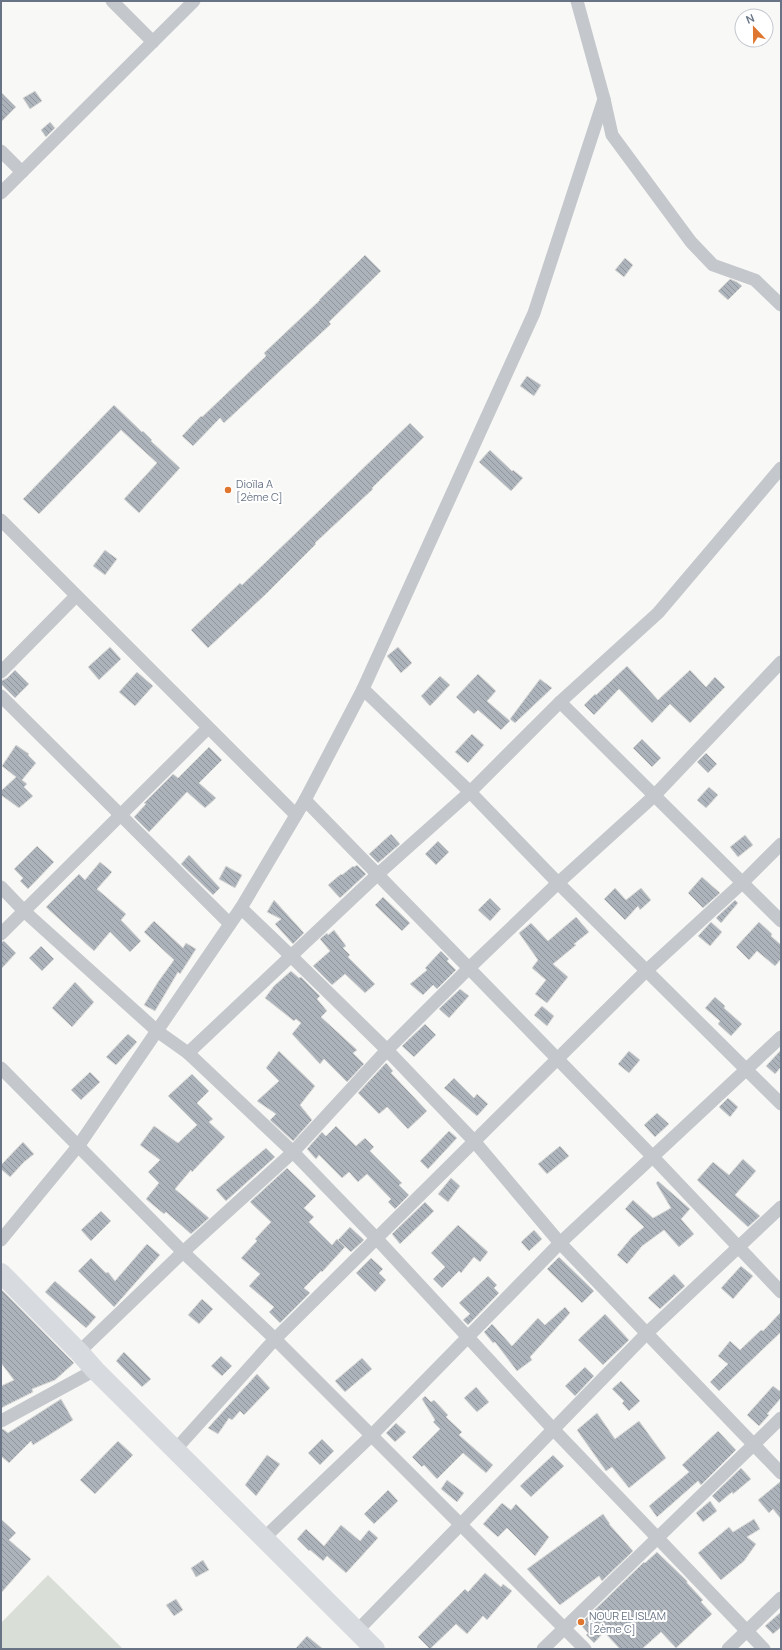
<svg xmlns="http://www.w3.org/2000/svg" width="782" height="1650" font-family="Manrope,sans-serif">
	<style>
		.grass { fill: #d9dfd7 }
		.building { fill: url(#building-back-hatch); stroke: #dadad8 }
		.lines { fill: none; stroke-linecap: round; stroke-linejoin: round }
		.street { stroke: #c4c7cb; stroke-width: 13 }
		.primary { stroke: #d7dadf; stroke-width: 20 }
		.poi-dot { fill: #df762f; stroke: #fff; stroke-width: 1.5 }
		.labels { text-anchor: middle; stroke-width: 4; stroke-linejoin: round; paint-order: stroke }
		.poi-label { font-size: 11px; fill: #687486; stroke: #fff; text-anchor: start }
	</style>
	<defs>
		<pattern id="building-back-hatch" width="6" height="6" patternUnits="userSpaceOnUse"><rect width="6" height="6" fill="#adb3ba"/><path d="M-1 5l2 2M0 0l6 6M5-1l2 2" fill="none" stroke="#91969d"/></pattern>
	</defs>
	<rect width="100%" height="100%" fill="#f8f8f6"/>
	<polygon class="grass" points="48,1575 123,1649 1,1649 1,1623"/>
	<g class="building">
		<polygon points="35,91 42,101 30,109 23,98"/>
		<polygon points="1,92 16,107 1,122"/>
		<polygon points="50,122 55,128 46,137 41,130"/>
		<polygon points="365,255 381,271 329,322 331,324 280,371 224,423 220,418 193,446 182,436 201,416 202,417 266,356 264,353 320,300 319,300"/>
		<polygon points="625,258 633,265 624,277 615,270"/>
		<polygon points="730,279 737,282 742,286 728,300 718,291"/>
		<polygon points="527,376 541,385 534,396 520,386"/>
		<polygon points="114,405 142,432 143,431 152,440 151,441 180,468 139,513 124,499 157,463 121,430 39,514 23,499"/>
		<polygon points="410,423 424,437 372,488 373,489 315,543 316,544 266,594 208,648 191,630 240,583 242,585"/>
		<polygon points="490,450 512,471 513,470 523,478 511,491 479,462"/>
		<polygon points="105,550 117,559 105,575 93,566"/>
		<polygon points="110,647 121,659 99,680 88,667"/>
		<polygon points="398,647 412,663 401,673 387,656"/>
		<polygon points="627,666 658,700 690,670 706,687 715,677 725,687 690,723 670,704 652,723 619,689 594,715 584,705 595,694 596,695"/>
		<polygon points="15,670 29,684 15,698 1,684 1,681 7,678"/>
		<polygon points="137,672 153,686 135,706 119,692"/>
		<polygon points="478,674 496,691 487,701 510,721 501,730 478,710 474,714 456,697"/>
		<polygon points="440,676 450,685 430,706 421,696"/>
		<polygon points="540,679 552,688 515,723 510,719"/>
		<polygon points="472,734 484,745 468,763 455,752"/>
		<polygon points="642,739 661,758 652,767 633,748"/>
		<polygon points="16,745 29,754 28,755 36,763 22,780 27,784 24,787 33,796 19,808 1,795 1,791 16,777 2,766"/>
		<polygon points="209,747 222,760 199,783 216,798 205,808 187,792 149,832 134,817 146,804 144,803 173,774 178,778"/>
		<polygon points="706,753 717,764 708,773 697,762"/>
		<polygon points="709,787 718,795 706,808 697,800"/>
		<polygon points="391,834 400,844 378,863 369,854"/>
		<polygon points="745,835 753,845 738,857 730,847"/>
		<polygon points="438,841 449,852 436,865 425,854"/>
		<polygon points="37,846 54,862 28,889 20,881 23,878 14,869"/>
		<polygon points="189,855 220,888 213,895 181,864"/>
		<polygon points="100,862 112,872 97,889 126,914 121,920 141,941 130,952 110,932 94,951 46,907 79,874 85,880"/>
		<polygon points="357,865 366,874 340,898 328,885 341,874 342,875 353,866 354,867"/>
		<polygon points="226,866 242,875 235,888 219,879"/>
		<polygon points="702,877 720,893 703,908 688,893"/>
		<polygon points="615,888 626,900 641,888 651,900 640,910 638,906 625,920 604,899"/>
		<polygon points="383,897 410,923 402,931 375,905"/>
		<polygon points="490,898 501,909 490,921 478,910"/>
		<polygon points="274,900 304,933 293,944 275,924 281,919 267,912"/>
		<polygon points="735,900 738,903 721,923 716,918"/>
		<polygon points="576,917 589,932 574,944 576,945 553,964 568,977 547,1003 535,994 546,980 532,968 538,960 519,933 531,923 548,941"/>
		<polygon points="154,921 183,948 186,943 196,949 180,974 178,972 155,1011 144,1005 158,982 174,960 144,932"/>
		<polygon points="711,922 722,932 710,946 698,936"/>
		<polygon points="759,922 772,934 771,936 781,945 781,959 775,966 757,951 749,960 736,947"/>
		<polygon points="334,930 346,946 343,948 350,955 348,957 375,984 365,993 345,974 332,985 313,966 330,951 320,939 327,933 328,935"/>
		<polygon points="4,941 16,953 1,969 1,942"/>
		<polygon points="41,946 54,959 42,971 29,958"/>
		<polygon points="441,951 449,959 447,961 456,970 437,989 433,985 423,995 410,984 427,970 425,968"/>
		<polygon points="291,971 299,978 301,977 320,996 317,999 327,1011 321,1017 357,1050 353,1053 364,1064 347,1082 324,1059 320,1064 292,1034 301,1023 296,1019 294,1021 265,998 274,986"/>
		<polygon points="75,982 94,1002 72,1027 52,1008"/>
		<polygon points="460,989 469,996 449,1018 439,1009"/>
		<polygon points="715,997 725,1006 724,1008 742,1024 731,1036 718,1024 720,1021 705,1008"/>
		<polygon points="542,1006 554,1016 547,1026 534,1015"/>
		<polygon points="425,1024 436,1035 414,1057 402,1046"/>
		<polygon points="128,1034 137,1042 116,1065 106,1057"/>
		<polygon points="781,1050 781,1067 775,1074 766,1066"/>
		<polygon points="279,1051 315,1086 300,1105 312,1120 293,1141 270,1120 276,1114 257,1101 279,1081 266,1068"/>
		<polygon points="629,1051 640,1060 629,1073 618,1064"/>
		<polygon points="386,1063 393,1071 391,1073 427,1111 408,1129 387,1107 379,1114 358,1093"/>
		<polygon points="90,1072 100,1082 81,1100 71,1090"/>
		<polygon points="192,1074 209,1091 197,1103 213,1119 209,1122 225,1137 192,1172 191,1170 175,1189 209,1218 191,1234 166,1212 164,1214 146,1199 159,1183 148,1172 160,1160 140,1145 154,1126 178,1143 197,1125 168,1096"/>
		<polygon points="454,1078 474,1098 477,1094 488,1104 477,1116 444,1088"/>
		<polygon points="728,1098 738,1107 730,1117 719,1107"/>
		<polygon points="657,1113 669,1124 655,1137 644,1125"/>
		<polygon points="336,1126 356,1146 365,1138 374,1147 370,1151 402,1183 399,1185 409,1195 395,1209 388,1202 391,1199 367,1174 358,1182 349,1172 342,1178 319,1155 316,1159 307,1149 322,1132 326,1136"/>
		<polygon points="449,1131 457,1138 428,1169 420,1161"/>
		<polygon points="23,1142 34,1154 24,1162 10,1177 1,1169 1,1165"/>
		<polygon points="560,1146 569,1156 547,1174 538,1164"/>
		<polygon points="266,1148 275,1157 226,1201 216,1190"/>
		<polygon points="743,1159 756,1171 735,1195 760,1216 748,1227 697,1180 713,1162 729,1175"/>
		<polygon points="287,1168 316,1196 304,1208 314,1217 309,1222 332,1245 337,1239 345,1247 322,1272 321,1271 304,1288 310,1293 280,1323 269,1312 274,1307 249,1286 260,1274 241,1258 257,1241 255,1239 271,1222 250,1202"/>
		<polygon points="451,1178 460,1186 448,1202 438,1194"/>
		<polygon points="658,1181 690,1209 681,1219 694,1234 679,1247 664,1230 642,1246 627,1264 617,1255 632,1237 644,1227 625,1209 633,1200 653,1218 671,1208 656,1183"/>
		<polygon points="425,1202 434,1211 400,1244 392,1234"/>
		<polygon points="101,1211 111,1221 91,1241 81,1230"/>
		<polygon points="458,1225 488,1252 480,1262 474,1257 461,1273 459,1271 442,1288 433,1279 445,1267 431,1253"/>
		<polygon points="350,1227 364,1240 351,1252 338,1240"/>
		<polygon points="534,1230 542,1239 529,1251 521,1242"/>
		<polygon points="147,1244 160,1255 114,1307 78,1271 91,1258 106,1273 108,1272 115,1281"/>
		<polygon points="559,1257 594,1291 582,1303 547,1269"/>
		<polygon points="371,1258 383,1269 379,1273 386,1280 375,1292 356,1273"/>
		<polygon points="741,1266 753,1276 733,1299 721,1288"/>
		<polygon points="674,1274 685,1286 660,1309 648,1298"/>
		<polygon points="488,1276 497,1285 494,1288 499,1293 468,1325 463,1320 470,1314 459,1303"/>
		<polygon points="55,1281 96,1317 86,1328 45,1292"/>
		<polygon points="1,1289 74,1363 55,1380 32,1389 33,1392 1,1408 1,1386 14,1380 1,1363"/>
		<polygon points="202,1299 213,1309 199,1324 188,1315"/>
		<polygon points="565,1307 570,1313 530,1357 532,1360 517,1371 495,1342 493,1343 484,1332 492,1324 512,1346 538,1318 545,1325"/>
		<polygon points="781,1312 781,1332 719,1391 710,1382 728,1364 718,1356 730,1341 740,1350 761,1330 763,1331"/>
		<polygon points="605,1314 629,1340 603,1365 578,1340"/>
		<polygon points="124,1352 151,1379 142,1387 116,1361"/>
		<polygon points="221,1356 232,1366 222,1376 211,1366"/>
		<polygon points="362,1358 372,1369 345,1392 335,1381"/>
		<polygon points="585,1367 594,1376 575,1396 565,1386"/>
		<polygon points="257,1374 270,1388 244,1415 240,1411 232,1420 229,1418 218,1434 208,1428"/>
		<polygon points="621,1381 640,1401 629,1411 622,1403 624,1401 612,1389"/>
		<polygon points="773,1386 781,1392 781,1398 767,1414 769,1415 759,1426 747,1415"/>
		<polygon points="476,1387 489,1402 477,1412 464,1398"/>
		<polygon points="425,1396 431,1402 434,1400 448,1415 446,1417 462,1432 459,1435 493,1465 486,1473 463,1453 437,1479 424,1465 422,1467 412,1457 440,1429 433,1422 435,1420 422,1399"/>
		<polygon points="61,1399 73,1420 33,1445 31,1441 9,1463 1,1456 1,1429 3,1429 8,1433"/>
		<polygon points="597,1413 615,1439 639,1421 666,1458 629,1488 612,1467 606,1471 577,1430"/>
		<polygon points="396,1423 406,1432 395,1442 386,1433"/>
		<polygon points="718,1431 736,1450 701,1485 698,1481 657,1517 649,1506 689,1472 682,1465"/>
		<polygon points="322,1439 334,1451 320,1465 308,1453"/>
		<polygon points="118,1441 133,1455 95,1494 80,1480"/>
		<polygon points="267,1455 280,1464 256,1496 245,1485"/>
		<polygon points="553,1455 564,1466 531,1497 520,1486"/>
		<polygon points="741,1468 751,1479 733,1494 732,1492 719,1503 712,1496"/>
		<polygon points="447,1480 464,1493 457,1502 441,1489"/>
		<polygon points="781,1481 781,1519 773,1509 769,1513 758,1500"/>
		<polygon points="388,1490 398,1501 374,1524 364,1514"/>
		<polygon points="710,1501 717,1511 703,1522 696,1513"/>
		<polygon points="502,1503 511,1510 516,1504 549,1537 535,1556 507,1528 498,1537 483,1524"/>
		<polygon points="603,1514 610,1524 609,1524 633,1551 602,1581 599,1576 560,1605 527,1569"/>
		<polygon points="1,1519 16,1533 9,1540 31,1559 1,1593"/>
		<polygon points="754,1519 760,1529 747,1537 756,1544 744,1561 721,1580 698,1553 729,1527 733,1532"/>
		<polygon points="341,1525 360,1541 369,1530 378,1538 346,1573 327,1556 323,1561 310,1550 309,1551 297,1539 306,1529 324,1546"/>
		<polygon points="657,1552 687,1581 687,1583 703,1600 701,1602 712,1614 676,1648 661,1632 642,1649 620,1649 604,1632 594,1643 586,1635 588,1633 580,1624 644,1562 645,1563"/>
		<polygon points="203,1560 209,1570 196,1577 191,1568"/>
		<polygon points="485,1573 501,1587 503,1584 512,1591 487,1620 483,1616 467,1634 456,1624 430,1649 418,1637 465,1589 468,1592"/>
		<polygon points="176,1599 183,1610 174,1616 166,1605"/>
		<polygon points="781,1612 781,1627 773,1634 765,1626"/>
		<polygon points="307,1636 323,1649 295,1649"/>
	</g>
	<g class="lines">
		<g class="street">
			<polyline points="112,1 153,42"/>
			<polyline points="604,99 612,135 691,242 713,265 755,280 781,305"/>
			<polyline points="1,151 22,172"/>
			<polyline points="1,193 194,1"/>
			<polyline points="1,520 296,815"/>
			<polyline points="1,672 76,596"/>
			<polyline points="363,689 470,792 558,883 781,1104"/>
			<polyline points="1,696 230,924"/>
			<polyline points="560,702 781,921"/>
			<polyline points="305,800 653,1157 781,1292"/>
			<polyline points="1,887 24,911 157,1031 188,1053 293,1152 376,1238 553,1429 764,1649"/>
			<polyline points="241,908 291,956 387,1050 474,1141 560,1243 781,1473"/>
			<polyline points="1,934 208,728"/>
			<polyline points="188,1053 378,874 470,792 560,702 658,613 781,468"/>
			<polyline points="1,1068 183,1252 275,1339 585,1649"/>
			<polyline points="1,1240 79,1145 241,908 305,800 363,689 534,313 604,99 577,1"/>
			<polyline points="79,1352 183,1252 293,1152 387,1050 468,969 558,883 654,796 781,662"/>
			<polyline points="1,1421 95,1370"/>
			<polyline points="175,1450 275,1339 646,971 742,883 781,844"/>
			<polyline points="264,1538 371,1436 560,1243 781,1037"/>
			<polyline points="357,1631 647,1333 781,1207"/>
			<polyline points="543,1649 781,1418"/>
			<polyline points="728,1649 781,1598"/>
		</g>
		<polyline class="primary" points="1,1273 79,1352 95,1370 375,1649"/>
	</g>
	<g class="poi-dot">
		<circle cx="228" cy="490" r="4"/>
		<circle cx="581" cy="1622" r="4"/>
	</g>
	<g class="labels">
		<g class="poi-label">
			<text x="236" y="488">Dioïla A<tspan x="236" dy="13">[2ème C]</tspan></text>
			<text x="589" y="1620">NOUR EL ISLAM<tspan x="589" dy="13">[2ème C]</tspan></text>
		</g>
	</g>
	<rect width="782" height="1650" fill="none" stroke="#687486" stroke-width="4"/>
	<g transform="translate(754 28) rotate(338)"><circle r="19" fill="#ffffff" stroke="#c3c7cf"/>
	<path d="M0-3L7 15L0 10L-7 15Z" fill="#df762f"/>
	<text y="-6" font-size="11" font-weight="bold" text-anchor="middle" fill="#687486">N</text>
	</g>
</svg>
